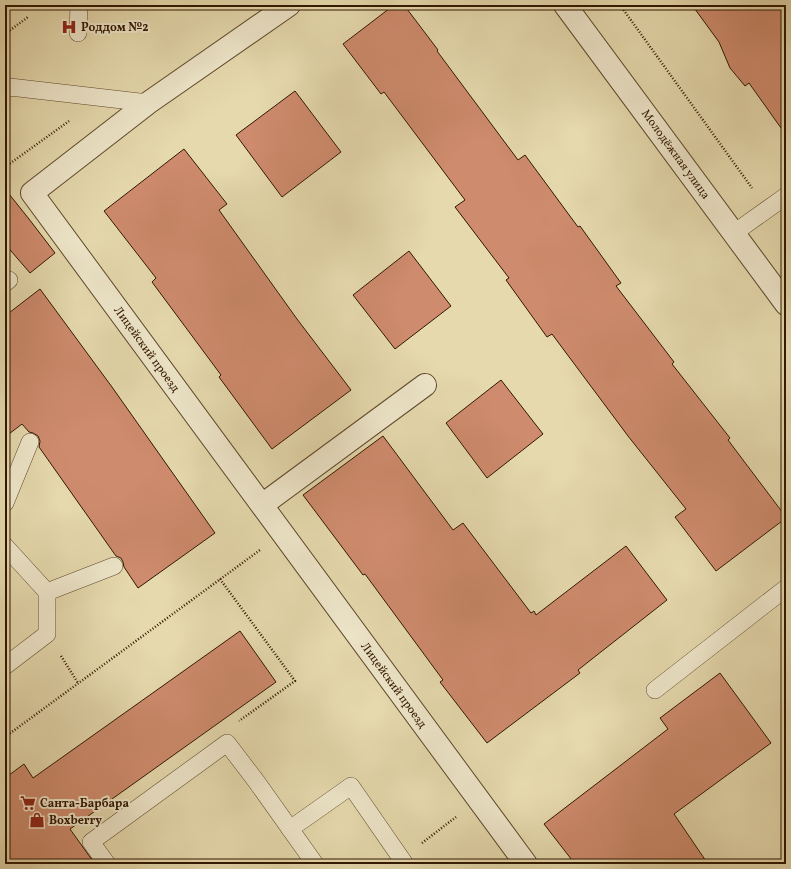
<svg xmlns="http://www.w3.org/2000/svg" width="791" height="869" font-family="Vollkorn,serif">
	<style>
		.building { fill: #ce8b6d; stroke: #311700 }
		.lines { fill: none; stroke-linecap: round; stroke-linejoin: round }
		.service-casing { stroke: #5e482b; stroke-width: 18 }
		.minor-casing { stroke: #5e482b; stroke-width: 24 }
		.tertiary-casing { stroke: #5e482b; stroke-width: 24 }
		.path { stroke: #311700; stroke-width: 2.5; stroke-dasharray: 1 2; stroke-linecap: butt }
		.service { stroke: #eee6ca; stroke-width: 17 }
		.minor { stroke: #eee6ca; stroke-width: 22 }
		.tertiary { stroke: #eee6ca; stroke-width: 22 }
		.labels { text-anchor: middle; stroke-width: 4; stroke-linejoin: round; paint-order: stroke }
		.poi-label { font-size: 12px; font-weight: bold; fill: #311700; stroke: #eee6ca; text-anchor: start }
		.street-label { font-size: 12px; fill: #311700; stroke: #eee6ca }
	</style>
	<rect width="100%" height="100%" fill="#e5d9ad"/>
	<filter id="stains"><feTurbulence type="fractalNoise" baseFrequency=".005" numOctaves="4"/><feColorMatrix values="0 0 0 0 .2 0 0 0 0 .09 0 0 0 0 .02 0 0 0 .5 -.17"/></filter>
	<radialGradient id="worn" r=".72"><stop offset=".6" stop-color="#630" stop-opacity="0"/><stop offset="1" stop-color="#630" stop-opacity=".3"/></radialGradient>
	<g class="building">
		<polygon points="394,5 404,5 438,50 437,51 518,160 525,155 578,227 580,226 621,283 616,286 674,362 672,364 730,438 728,440 786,517 786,518 716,571 675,517 686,509 628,436 552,334 547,337 506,280 509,278 455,207 465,200 384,92 381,94 343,44"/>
		<polygon points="692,5 786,5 786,135 749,83 745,86 730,68 719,42"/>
		<polygon points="295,91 341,152 282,197 236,135"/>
		<polygon points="184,149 227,204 219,210 297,319 351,390 272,449 219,377 221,375 152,282 156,278 104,211"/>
		<polygon points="5,189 29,219 55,253 30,273 5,244"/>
		<polygon points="409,251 451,306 395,349 353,295"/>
		<polygon points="40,289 112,387 215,533 138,588 124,567 123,562 121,558 116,556 39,447 40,441 38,436 33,433 29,432 22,424 5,437 5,316"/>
		<polygon points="501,380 543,434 487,478 446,423"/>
		<polygon points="383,436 453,530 463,523 531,613 534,611 536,615 626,546 667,600 578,670 580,673 487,743 440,682 443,680 365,574 363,575 303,495"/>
		<polygon points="240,631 276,682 70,829 95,864 5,864 5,778 24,764 33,778"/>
		<polygon points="720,673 771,743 674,814 708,864 575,864 544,824 668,729 660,718"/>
	</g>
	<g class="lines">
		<defs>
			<g id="service">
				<polyline points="78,33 79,5"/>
				<polyline points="5,90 10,87 131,101 148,103"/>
				<polyline points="734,233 786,196"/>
				<polyline points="5,283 9,280"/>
				<polyline points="5,503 30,442"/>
				<polyline points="5,546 47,592"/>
				<polyline points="5,666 47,634 47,592 114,566"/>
				<polyline points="655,690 786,588"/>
				<polyline points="290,829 351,786 405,864"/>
				<polyline points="107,864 91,842 227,743 256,781 315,864"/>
			</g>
			<g id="minor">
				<polyline points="289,5 148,103 32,193 526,864"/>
				<polyline points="262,505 425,385"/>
			</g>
			<polyline id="tertiary" points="565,5 786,304"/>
		</defs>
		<use href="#service" class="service-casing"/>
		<use href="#minor" class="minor-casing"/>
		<use href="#tertiary" class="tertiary-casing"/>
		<g class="path">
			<polyline points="620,5 752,188"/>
			<polyline points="5,34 28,17"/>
			<polyline points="5,167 69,121"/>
			<polyline points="782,229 786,234"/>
			<polyline points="220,579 295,681 239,721"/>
			<polyline points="61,656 78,683"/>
			<polyline points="5,737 260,550"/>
			<polyline points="422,843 456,817"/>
		</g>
		<use href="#service" class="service"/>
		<use href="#minor" class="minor"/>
		<use href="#tertiary" class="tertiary"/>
	</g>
	<defs>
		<symbol id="hospital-bare" viewBox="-9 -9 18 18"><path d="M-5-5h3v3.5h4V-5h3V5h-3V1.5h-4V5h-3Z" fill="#8f2418" stroke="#eee6ca" stroke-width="2.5" paint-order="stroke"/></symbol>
		<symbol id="supermarket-bare" viewBox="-9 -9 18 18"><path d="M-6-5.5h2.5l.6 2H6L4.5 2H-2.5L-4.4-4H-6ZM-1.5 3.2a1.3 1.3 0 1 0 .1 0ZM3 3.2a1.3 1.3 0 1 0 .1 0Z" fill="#8f2418" stroke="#eee6ca" stroke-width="2.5" paint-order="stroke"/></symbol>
		<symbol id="shop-bare" viewBox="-9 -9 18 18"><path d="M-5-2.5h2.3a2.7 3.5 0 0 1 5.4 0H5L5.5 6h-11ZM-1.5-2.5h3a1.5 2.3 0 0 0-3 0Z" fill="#8f2418" stroke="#eee6ca" stroke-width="2.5" paint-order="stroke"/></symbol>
	</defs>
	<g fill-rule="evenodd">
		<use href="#hospital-bare" x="58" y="16" width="22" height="22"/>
		<use href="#supermarket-bare" x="17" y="792" width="22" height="22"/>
		<use href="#shop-bare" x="26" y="809" width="22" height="22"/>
	</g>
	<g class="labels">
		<g class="poi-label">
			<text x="81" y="31">Роддом №2</text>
			<text x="40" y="807">Санта-Барбара</text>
			<text x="49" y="824">Boxberry</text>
		</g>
		<g class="street-label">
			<text transform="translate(676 154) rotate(54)" y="4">Молодёжная улица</text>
			<text transform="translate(147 349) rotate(54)" y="4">Лицейский проезд</text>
			<text transform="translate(394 685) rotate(54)" y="4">Лицейский проезд</text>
		</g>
	</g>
	<rect width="791" height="869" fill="none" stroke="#e5d9ad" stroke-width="20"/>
	<rect x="6" y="6" width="779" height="857" fill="none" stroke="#311700" stroke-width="2"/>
	<rect x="10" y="10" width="771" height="849" fill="none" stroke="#311700"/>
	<rect width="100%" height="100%" filter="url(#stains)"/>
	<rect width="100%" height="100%" fill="url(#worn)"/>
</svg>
